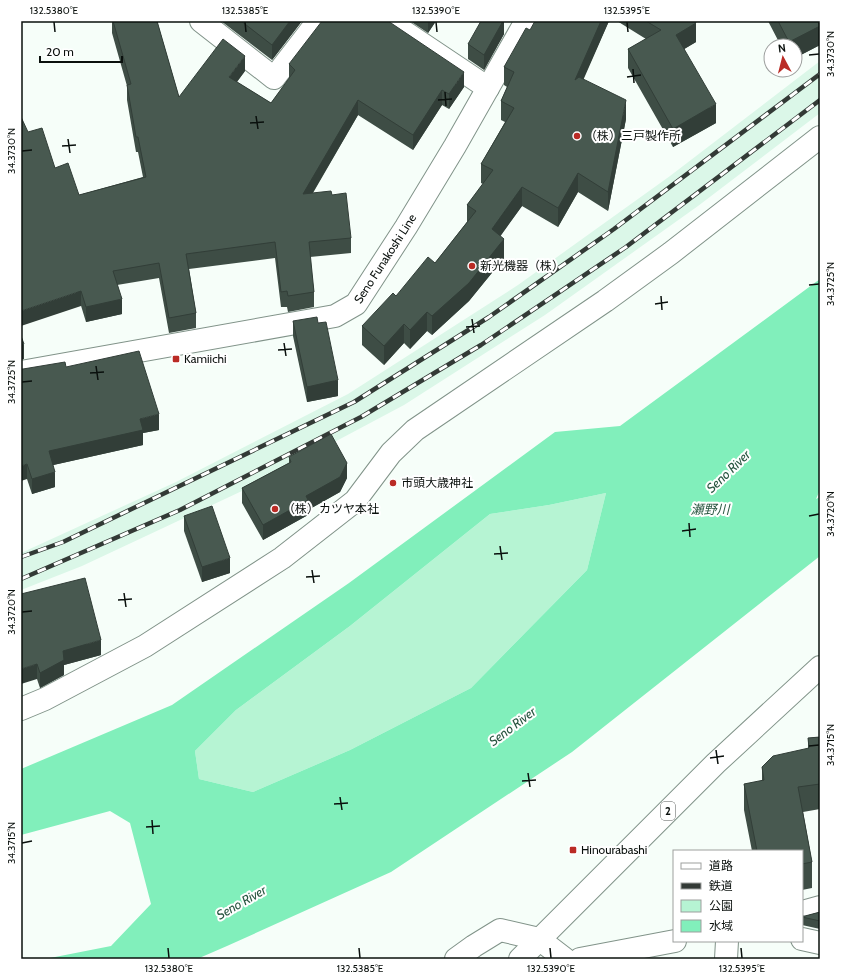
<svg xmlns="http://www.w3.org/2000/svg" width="841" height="980" font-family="Cabin,'Noto Sans JP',sans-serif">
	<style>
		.built { fill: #dbf7e8 }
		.green { fill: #b6f4d3 }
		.water { fill: #81efbb; fill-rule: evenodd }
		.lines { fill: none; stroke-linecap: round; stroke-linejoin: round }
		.minor-casing { stroke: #819389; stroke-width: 24 }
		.major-casing { stroke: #819389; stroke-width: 24 }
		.highway-casing { stroke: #819389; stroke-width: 24 }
		.minor { stroke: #fff; stroke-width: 22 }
		.major { stroke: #fff; stroke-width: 22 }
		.highway { stroke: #fff; stroke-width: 22 }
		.rail-casing { stroke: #333a36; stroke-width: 4.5 }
		.rail { stroke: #fff; stroke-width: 3; stroke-dasharray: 9; stroke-linecap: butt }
		.wall { fill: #3e4d45 }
		.shaded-wall { fill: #323e38 }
		.building { fill: #485950; stroke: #323e38 }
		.ticks { fill: none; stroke: #0a100d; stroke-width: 1.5 }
		.poi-dot { fill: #ba2b25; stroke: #fff; stroke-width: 1.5 }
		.labels { text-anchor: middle; stroke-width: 4; stroke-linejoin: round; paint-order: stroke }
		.shield { fill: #fff; stroke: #545856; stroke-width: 1 }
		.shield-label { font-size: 11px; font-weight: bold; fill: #0a100d }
		.poi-label { font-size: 12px; fill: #0a100d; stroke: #fff; text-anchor: start }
		.street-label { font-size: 12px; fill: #0a100d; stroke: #fff }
		.water-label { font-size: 13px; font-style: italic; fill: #295641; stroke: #fff }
		.neatline { fill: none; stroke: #0a100d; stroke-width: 1.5 }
		.ticks-label { font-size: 10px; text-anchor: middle; fill: #0a100d }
	</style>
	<rect width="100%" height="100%" fill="#f6fef9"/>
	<polygon class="built" points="820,61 820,113 698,206 545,315 404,405 242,491 82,566 21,590 21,553 176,482 348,394 518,285 670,176"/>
	<polygon class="green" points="606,493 587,570 471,688 350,750 253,792 199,779 195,751 236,710 350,626 490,514 549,505"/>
	<path class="water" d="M820,279V490L816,499L820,497V556L572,752L391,872L227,946L197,959H23L50,958L111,946L151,904L130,823L110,811L21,835V769L172,705L349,583L555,432L620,426ZM606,493L587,570L471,688L350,750L253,792L199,779L195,751L236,710L350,626L490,514L549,505Z"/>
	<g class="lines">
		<defs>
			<g id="minor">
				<polyline points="201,21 274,78 318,21"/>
				<polyline points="388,21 488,88"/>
				<polyline points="21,709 45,699 145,646 282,558 355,501 391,453 415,430 605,301 671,253 820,137"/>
				<polyline points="802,912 820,907"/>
				<polyline points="802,939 820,943"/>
				<polyline points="456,959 474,946 500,930 539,939 565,959"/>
				<polyline points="580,959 675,941"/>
				<polyline points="726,959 727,941"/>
			</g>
			<g id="major">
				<path id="s1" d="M21,372L335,316L356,304L406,227L455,146L526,21"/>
			</g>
			<polyline id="highway" points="520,959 716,763 820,667"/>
		</defs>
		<use href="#minor" class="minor-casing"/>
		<use href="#major" class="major-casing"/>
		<use href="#highway" class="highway-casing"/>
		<use href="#minor" class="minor"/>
		<use href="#major" class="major"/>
		<use href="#highway" class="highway"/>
		<defs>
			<g id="rail">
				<polyline points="21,557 63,542 354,402 489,317 614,229 820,74"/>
				<polyline points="21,579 180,510 361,417 481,345 626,247 820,100"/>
			</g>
		</defs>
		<use href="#rail" class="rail-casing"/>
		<use href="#rail" class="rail"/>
	</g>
	<g class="wall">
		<polygon points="112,21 157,21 179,97 245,71 237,82 271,103 289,79 289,64 464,87 449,109 442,105 413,150 358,115 313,193 332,195 351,238 351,253 310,257 314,292 314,307 288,312 287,307 281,307 275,258 189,269 196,313 196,328 169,333 159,278 117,285 122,314 86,322 28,132 55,168 79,195 143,177 138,152 136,152 127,100 127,86 112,33"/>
		<polygon points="221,21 302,21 272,60"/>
		<polygon points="410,21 436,21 428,33"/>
		<polygon points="504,21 504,34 484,70 468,59 468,44"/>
		<polygon points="609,21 583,79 626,119 608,211 578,192 558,227 522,206 500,236 504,258 469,301 432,335 427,331 410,349 404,343 384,365 362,345 362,326 396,296 435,263 467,222 467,205 483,184 481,183 481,164 505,122 501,120 501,101 507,87 504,85 504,67 530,30"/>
		<polygon points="617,21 695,21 696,42 684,49 716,123 673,147 628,68 628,49 646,39"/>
		<polygon points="768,21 820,21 820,45 795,58 795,46 781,46"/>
		<polygon points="293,321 318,323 338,396 307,402 293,336"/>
		<polygon points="66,367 159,430 143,433 143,445 53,465 55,487 32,494 27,479 23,369"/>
		<polygon points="289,457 347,478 340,492 308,510 308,515 263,540 242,503 242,488 289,463"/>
		<polygon points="184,516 230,573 202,582 184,531"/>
		<polygon points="21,594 101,655 64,665 64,675 40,688 37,679"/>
		<polygon points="820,737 820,809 803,812 812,862 812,888 802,890 802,851 752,851 744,810 744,784 762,781 762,767 808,749 808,738"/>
		<polygon points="820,912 820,929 802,925 802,916 805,916"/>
	</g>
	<g class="shaded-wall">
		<polygon points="290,21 302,21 272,60 272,45"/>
		<polygon points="428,21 436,21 428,33"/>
		<polygon points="503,21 504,21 504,34 484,70 484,55"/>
		<polygon points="601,21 609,21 575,99 575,80"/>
		<polygon points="816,21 820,21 820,45 795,58 795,46 789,46 789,42"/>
		<polygon points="696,23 696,42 676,54 676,35"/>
		<polygon points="245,56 245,71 229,92 229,77"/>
		<polygon points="464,72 464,87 449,109 449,94"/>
		<polygon points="442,90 442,105 413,150 413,135"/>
		<polygon points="358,100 358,115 303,209 303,194"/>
		<polygon points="626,100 626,119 608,211 608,192"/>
		<polygon points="716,104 716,123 673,147 673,129"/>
		<polygon points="578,173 578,192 558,227 558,208"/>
		<polygon points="522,187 522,206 492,248 492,229"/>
		<polygon points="504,239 504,258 469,301 432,335 432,316"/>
		<polygon points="81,291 81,306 21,326 21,311"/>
		<polygon points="122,299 122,314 86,322 86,307"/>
		<polygon points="427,312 427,331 410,349 410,330"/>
		<polygon points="404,324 404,343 384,365 384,346"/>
		<polygon points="24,344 24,359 21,360 21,345"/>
		<polygon points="338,380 338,396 307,402 307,387"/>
		<polygon points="159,414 159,430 143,433 143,445 49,466 49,451 140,419"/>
		<polygon points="347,463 347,478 340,492 308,510 308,515 263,540 263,525"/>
		<polygon points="27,464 27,479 21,481 21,466"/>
		<polygon points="55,472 55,487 32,494 32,479"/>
		<polygon points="230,558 230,573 202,582 202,567"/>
		<polygon points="101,640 101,655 64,665 64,675 40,688 40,673 63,651"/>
		<polygon points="37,664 37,679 21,684 21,669"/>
	</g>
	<g class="building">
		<polygon points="113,21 157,21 179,97 223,39 245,56 229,77 271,103 295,70 289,64 322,21 388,21 464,72 449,94 442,90 413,135 358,100 303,194 331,191 332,195 346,193 351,238 309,242 314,292 288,296 287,291 281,292 275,242 186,254 196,313 169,318 159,263 113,271 122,299 86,307 81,291 21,311 21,117 28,132 42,128 55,168 68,163 79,195 146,177 138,137 136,137 127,85 131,84"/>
		<polygon points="241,21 290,21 272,45"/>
		<polygon points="481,21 503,21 484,55 468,44"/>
		<polygon points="535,21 601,21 575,80 579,77 626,100 608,192 578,173 558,208 522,187 492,229 504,239 469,283 432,316 427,312 410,330 404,324 384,346 362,326 393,293 396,296 428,257 435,263 476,211 467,205 493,170 481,164 514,108 501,101 514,72 504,67 526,28 530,30"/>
		<polygon points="646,21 695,21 696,23 676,35 716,104 673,129 628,49 661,30"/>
		<polygon points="778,21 818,21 820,26 789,42"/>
		<polygon points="317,317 318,323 326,322 338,380 307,387 293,321"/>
		<polygon points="21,336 24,344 21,345"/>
		<polygon points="139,351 159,414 140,419 143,430 49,451 55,472 32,479 27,464 21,466 21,369 23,369 65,362 66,367"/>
		<polygon points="331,434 347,463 340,477 306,496 308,500 263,525 242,488 291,462 289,457"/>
		<polygon points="212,506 230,558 202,567 184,516"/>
		<polygon points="85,578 101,640 63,651 64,660 40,673 37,664 21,669 21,594"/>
		<polygon points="820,737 820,784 798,787 812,862 802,864 802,851 757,851 744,784 764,780 762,767 773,756 809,748 808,738"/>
		<polygon points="820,912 820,921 802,917 802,916 805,916"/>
	</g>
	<path class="ticks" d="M54,22L55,32M245,22L246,32M436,22L437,32M627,22L628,32M809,55L819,54M633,69L634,83M627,77L641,75M445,92L446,106M438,100L452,99M256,116L258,129M250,123L264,122M68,139L70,153M62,146L76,145M22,151L32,150M809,285L819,284M661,296L662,310M655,304L668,302M472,319L474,333M466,327L480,326M284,343L286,356M278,350L292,349M96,366L98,380M90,373L104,372M22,382L32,381M809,516L819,514M689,523L690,537M682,531L696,529M500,546L502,560M494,554L508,553M312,570L314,583M306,577L320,576M124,593L126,607M118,600L132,599M22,612L32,611M809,746L819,745M716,750L718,764M710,758L724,756M528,773L530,787M522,781L536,780M340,797L342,810M334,804L348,803M152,820L153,834M146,827L160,826M22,843L32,841M168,948L169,958M359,948L360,958M550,948L551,958M741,948L742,958"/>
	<g class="poi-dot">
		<circle cx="577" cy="136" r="4"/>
		<circle cx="472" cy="266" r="4"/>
		<rect x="172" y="355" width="8" height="8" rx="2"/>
		<circle cx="393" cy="483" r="4"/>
		<circle cx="275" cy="509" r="4"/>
		<rect x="569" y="846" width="8" height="8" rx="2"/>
	</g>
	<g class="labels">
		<rect class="shield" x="661" y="802" width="14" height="18" rx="3"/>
		<g class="shield-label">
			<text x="668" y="815">2</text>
		</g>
		<g class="poi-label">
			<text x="585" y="140">（株）三戸製作所</text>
			<text x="480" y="270">新光機器（株）</text>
			<text x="184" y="363">Kamiichi</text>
			<text x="401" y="487">市頭大歳神社</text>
			<text x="283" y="513">（株）カツヤ本社</text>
			<text x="581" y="854">Hinourabashi</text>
		</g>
		<g class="street-label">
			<text dy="4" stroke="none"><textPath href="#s1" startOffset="397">Seno Funakoshi Line</textPath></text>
		</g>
		<g class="water-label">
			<text transform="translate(728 471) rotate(-44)" y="5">Seno River</text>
			<text x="710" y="514">瀬野川</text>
			<text transform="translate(512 726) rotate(-37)" y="5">Seno River</text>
			<text transform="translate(241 902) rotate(-30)" y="5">Seno River</text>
		</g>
	</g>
	<rect width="841" height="980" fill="none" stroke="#ffffff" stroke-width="44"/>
	<rect x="673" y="850" width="130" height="92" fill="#ffffff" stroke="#9d9f9e"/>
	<rect x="681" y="863" width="20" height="6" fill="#ffffff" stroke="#9d9f9e"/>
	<text x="709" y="870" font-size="12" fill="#0a100d">道路</text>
	<rect x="681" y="883" width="20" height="6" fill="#333a36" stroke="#9d9f9e"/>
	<text x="709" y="890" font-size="12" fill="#0a100d">鉄道</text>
	<rect x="681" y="900" width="20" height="12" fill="#b6f4d3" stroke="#9d9f9e"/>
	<text x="709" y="910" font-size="12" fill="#0a100d">公園</text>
	<rect x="681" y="920" width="20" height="12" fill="#81efbb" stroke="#9d9f9e"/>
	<text x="709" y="930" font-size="12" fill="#0a100d">水域</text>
	<g transform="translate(783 58) rotate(353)"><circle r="19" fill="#ffffff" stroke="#9d9f9e"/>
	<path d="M0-3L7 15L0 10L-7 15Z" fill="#ba2b25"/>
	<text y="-6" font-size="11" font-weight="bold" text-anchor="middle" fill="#0a100d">N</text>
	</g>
	<path d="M40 56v6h82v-6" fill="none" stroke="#0a100d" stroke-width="2"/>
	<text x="46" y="56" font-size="12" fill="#0a100d" stroke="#ffffff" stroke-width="3" paint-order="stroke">20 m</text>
	<rect x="22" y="22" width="797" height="936" class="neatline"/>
	<g class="ticks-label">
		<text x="54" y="14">132.5380°E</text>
		<text x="245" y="14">132.5385°E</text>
		<text x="436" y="14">132.5390°E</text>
		<text x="627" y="14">132.5395°E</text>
		<text transform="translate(830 54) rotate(-90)" y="4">34.3730°N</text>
		<text transform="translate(11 151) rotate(-90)" y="4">34.3730°N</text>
		<text transform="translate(830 284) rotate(-90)" y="4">34.3725°N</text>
		<text transform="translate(11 382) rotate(-90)" y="4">34.3725°N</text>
		<text transform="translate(830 514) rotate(-90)" y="4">34.3720°N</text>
		<text transform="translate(11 612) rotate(-90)" y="4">34.3720°N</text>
		<text transform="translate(830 745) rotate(-90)" y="4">34.3715°N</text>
		<text transform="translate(11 843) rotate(-90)" y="4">34.3715°N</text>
		<text x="169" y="972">132.5380°E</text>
		<text x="360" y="972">132.5385°E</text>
		<text x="551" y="972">132.5390°E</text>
		<text x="742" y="972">132.5395°E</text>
	</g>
</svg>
